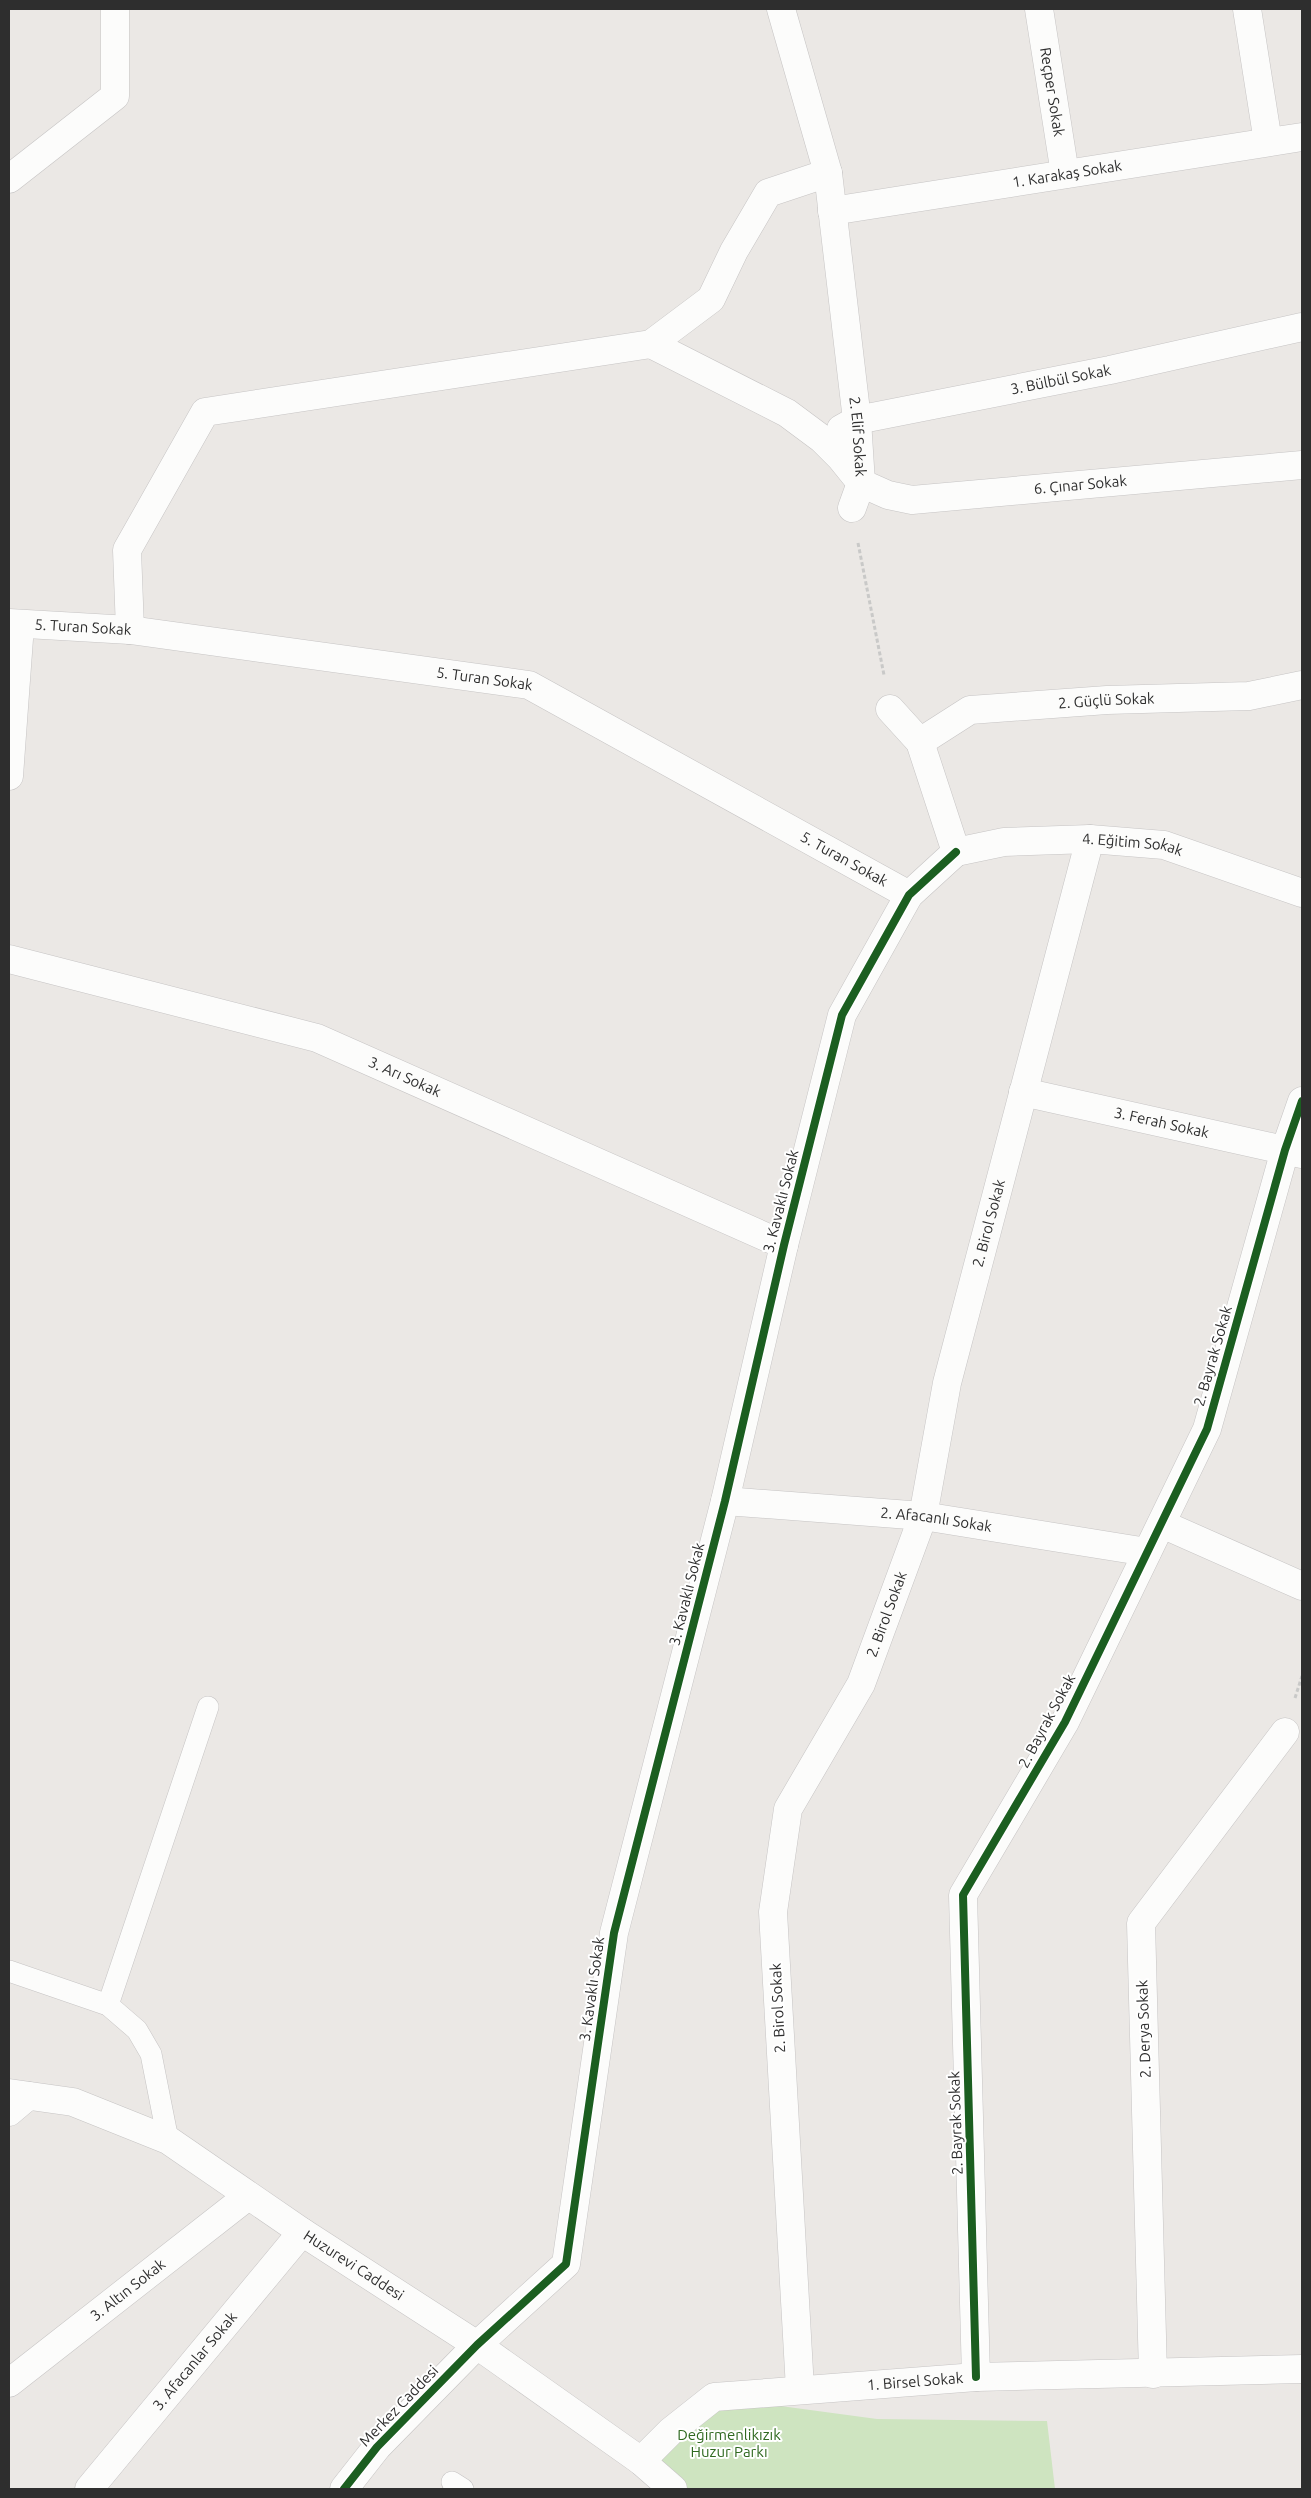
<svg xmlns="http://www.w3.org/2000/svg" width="1311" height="2498" font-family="Ubuntu,sans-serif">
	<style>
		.green { fill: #cee4c0 }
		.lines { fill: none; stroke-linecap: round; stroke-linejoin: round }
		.service-casing { stroke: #c6c4c4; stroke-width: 22 }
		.minor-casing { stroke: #c6c4c4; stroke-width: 29 }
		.tertiary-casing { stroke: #c6c4c4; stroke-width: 29 }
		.path { stroke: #c9c9c8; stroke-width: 3; stroke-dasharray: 4 2.5; stroke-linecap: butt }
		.service { stroke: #fcfcfb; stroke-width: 21 }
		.minor { stroke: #fcfcfb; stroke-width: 28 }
		.tertiary { stroke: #fcfcfb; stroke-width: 28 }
		.cycleway-casing { stroke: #fff; stroke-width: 11 }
		.cycleway { stroke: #1b5e20; stroke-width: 8 }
		.labels { text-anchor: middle; stroke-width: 4; stroke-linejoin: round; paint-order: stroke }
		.street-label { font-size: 15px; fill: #2e2e2e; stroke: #fff }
		.park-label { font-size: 15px; fill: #2f6920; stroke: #fff }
	</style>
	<rect width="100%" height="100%" fill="#ebe8e5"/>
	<polygon class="green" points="714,2397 877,2419 1047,2421 1055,2489 673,2489 641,2461"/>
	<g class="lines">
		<defs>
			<g id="service">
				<polyline points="9,1971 108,2005 137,2030 151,2054 168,2140"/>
				<polyline points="108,2005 208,1707"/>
				<polyline points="452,2482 463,2489"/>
			</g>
			<g id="minor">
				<path id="s1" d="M781,9L828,173L857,420L861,483L852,508"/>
				<path id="s2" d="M1039,9L1065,174"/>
				<polyline points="1247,9 1268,142"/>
				<polyline points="9,179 115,96 115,9"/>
				<path id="s3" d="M832,211L1302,137"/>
				<path id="s4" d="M651,344L787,413L822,439L840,457L861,483L888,495L912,500L1302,465"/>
				<path id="s5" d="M841,429L857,420L1110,370L1302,327"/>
				<path id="s6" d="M9,623L130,630L529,685L909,895"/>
				<polyline points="130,630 127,550 205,412 651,344 711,299 734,251 768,193 828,173"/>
				<polyline points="890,709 920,742 956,852"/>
				<path id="s7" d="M920,742L970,710L1107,700L1249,696L1302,685"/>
				<polyline points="9,776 20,625"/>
				<path id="s8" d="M956,852L1004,842L1090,839L1164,845L1302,893"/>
				<path id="s9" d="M9,959L317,1038L784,1245"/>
				<path id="s10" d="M1023,1092L1302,1154"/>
				<path id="s11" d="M725,1501L923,1516L1147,1552"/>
				<polyline points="1162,1524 1302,1586"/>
				<polyline points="9,2112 28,2096"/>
				<polyline points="477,2345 566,2264 614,1933 725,1501 784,1245 842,1015 909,895 956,852"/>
				<polyline points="1153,2374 1141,1923 1285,1732"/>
				<polyline points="976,2377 963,1895 1065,1722 1207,1429 1285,1150 1302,1101"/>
				<path id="s12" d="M9,2383L248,2196"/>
				<path id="s13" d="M800,2389L773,1912L788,1809L861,1684L923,1516L947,1383L1090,839"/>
				<path id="s14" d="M641,2461L671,2431L714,2397L976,2377L1302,2369"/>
				<path id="s15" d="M89,2489L302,2232"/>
			</g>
			<g id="tertiary">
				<path id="s16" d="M9,2093L73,2102L168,2140L302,2232L477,2345L641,2461L673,2489"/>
				<polyline points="344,2489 377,2447 477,2345"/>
			</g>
		</defs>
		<use href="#service" class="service-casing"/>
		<use href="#minor" class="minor-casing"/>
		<use href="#tertiary" class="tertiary-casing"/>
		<g class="path">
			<polyline points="858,543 884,675"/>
			<polyline points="1295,1698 1302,1676"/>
		</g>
		<use href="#service" class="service"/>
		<use href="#minor" class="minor"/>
		<use href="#tertiary" class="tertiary"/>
		<defs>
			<g id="cycleway">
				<polyline points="976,2377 963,1895 1065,1722 1207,1429 1285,1150 1302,1101"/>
				<polyline points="344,2489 377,2447 477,2345 566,2264 614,1933 725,1501 784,1245 842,1015 909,895 956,852"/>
			</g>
		</defs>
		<use href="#cycleway" class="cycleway-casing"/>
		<use href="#cycleway" class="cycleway"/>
	</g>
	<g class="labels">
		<g class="street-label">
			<text dy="5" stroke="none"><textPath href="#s2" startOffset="84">Reçper Sokak</textPath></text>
			<text dy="5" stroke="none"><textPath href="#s3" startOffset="238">1. Karakaş Sokak</textPath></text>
			<text dy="5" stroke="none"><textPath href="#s5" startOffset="226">3. Bülbül Sokak</textPath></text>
			<text dy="5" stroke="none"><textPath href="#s1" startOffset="436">2. Elif Sokak</textPath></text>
			<text dy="5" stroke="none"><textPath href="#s4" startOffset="478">6. Çınar Sokak</textPath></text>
			<text dy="5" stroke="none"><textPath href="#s6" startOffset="74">5. Turan Sokak</textPath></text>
			<text dy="5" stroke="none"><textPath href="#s6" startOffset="479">5. Turan Sokak</textPath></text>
			<text dy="5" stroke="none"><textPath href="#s7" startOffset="196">2. Güçlü Sokak</textPath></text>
			<text dy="5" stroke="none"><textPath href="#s8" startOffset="178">4. Eğitim Sokak</textPath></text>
			<text dy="5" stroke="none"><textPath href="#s6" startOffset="884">5. Turan Sokak</textPath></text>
			<text dy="5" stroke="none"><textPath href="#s9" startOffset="414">3. Arı Sokak</textPath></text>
			<text dy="5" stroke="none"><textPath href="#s10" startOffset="142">3. Ferah Sokak</textPath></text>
			<text transform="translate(781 1201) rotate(-76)" y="5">3. Kavaklı Sokak</text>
			<text dy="5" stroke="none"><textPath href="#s13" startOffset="1206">2. Birol Sokak</textPath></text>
			<text transform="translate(1213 1356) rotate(-74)" y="5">2. Bayrak Sokak</text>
			<text dy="5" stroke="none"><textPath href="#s11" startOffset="212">2. Afacanlı Sokak</textPath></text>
			<text transform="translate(687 1594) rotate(-76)" y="5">3. Kavaklı Sokak</text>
			<text dy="5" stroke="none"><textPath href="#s13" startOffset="801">2. Birol Sokak</textPath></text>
			<text transform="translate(1047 1721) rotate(-62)" y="5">2. Bayrak Sokak</text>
			<text transform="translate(592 1989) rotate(-82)" y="5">3. Kavaklı Sokak</text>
			<text transform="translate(778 2008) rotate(-93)" y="5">2. Birol Sokak</text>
			<text transform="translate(1144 2029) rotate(-92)" y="5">2. Derya Sokak</text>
			<text transform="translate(956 2123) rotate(-92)" y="5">2. Bayrak Sokak</text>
			<text dy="5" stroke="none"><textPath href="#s16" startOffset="391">Huzurevi Caddesi</textPath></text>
			<text dy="5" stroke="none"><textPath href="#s12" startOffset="151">3. Altın Sokak</textPath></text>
			<text dy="5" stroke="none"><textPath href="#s15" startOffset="166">3. Afacanlar Sokak</textPath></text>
			<text dy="5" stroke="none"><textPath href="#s14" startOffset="299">1. Birsel Sokak</textPath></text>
			<text transform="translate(399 2406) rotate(-46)" y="5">Merkez Caddesi</text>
		</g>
		<g class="park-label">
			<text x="729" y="2440">Değirmenlikızık<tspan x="729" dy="17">Huzur Parkı</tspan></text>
		</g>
	</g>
	<rect width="1311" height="2498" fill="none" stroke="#2e2e2e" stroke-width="20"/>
</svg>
